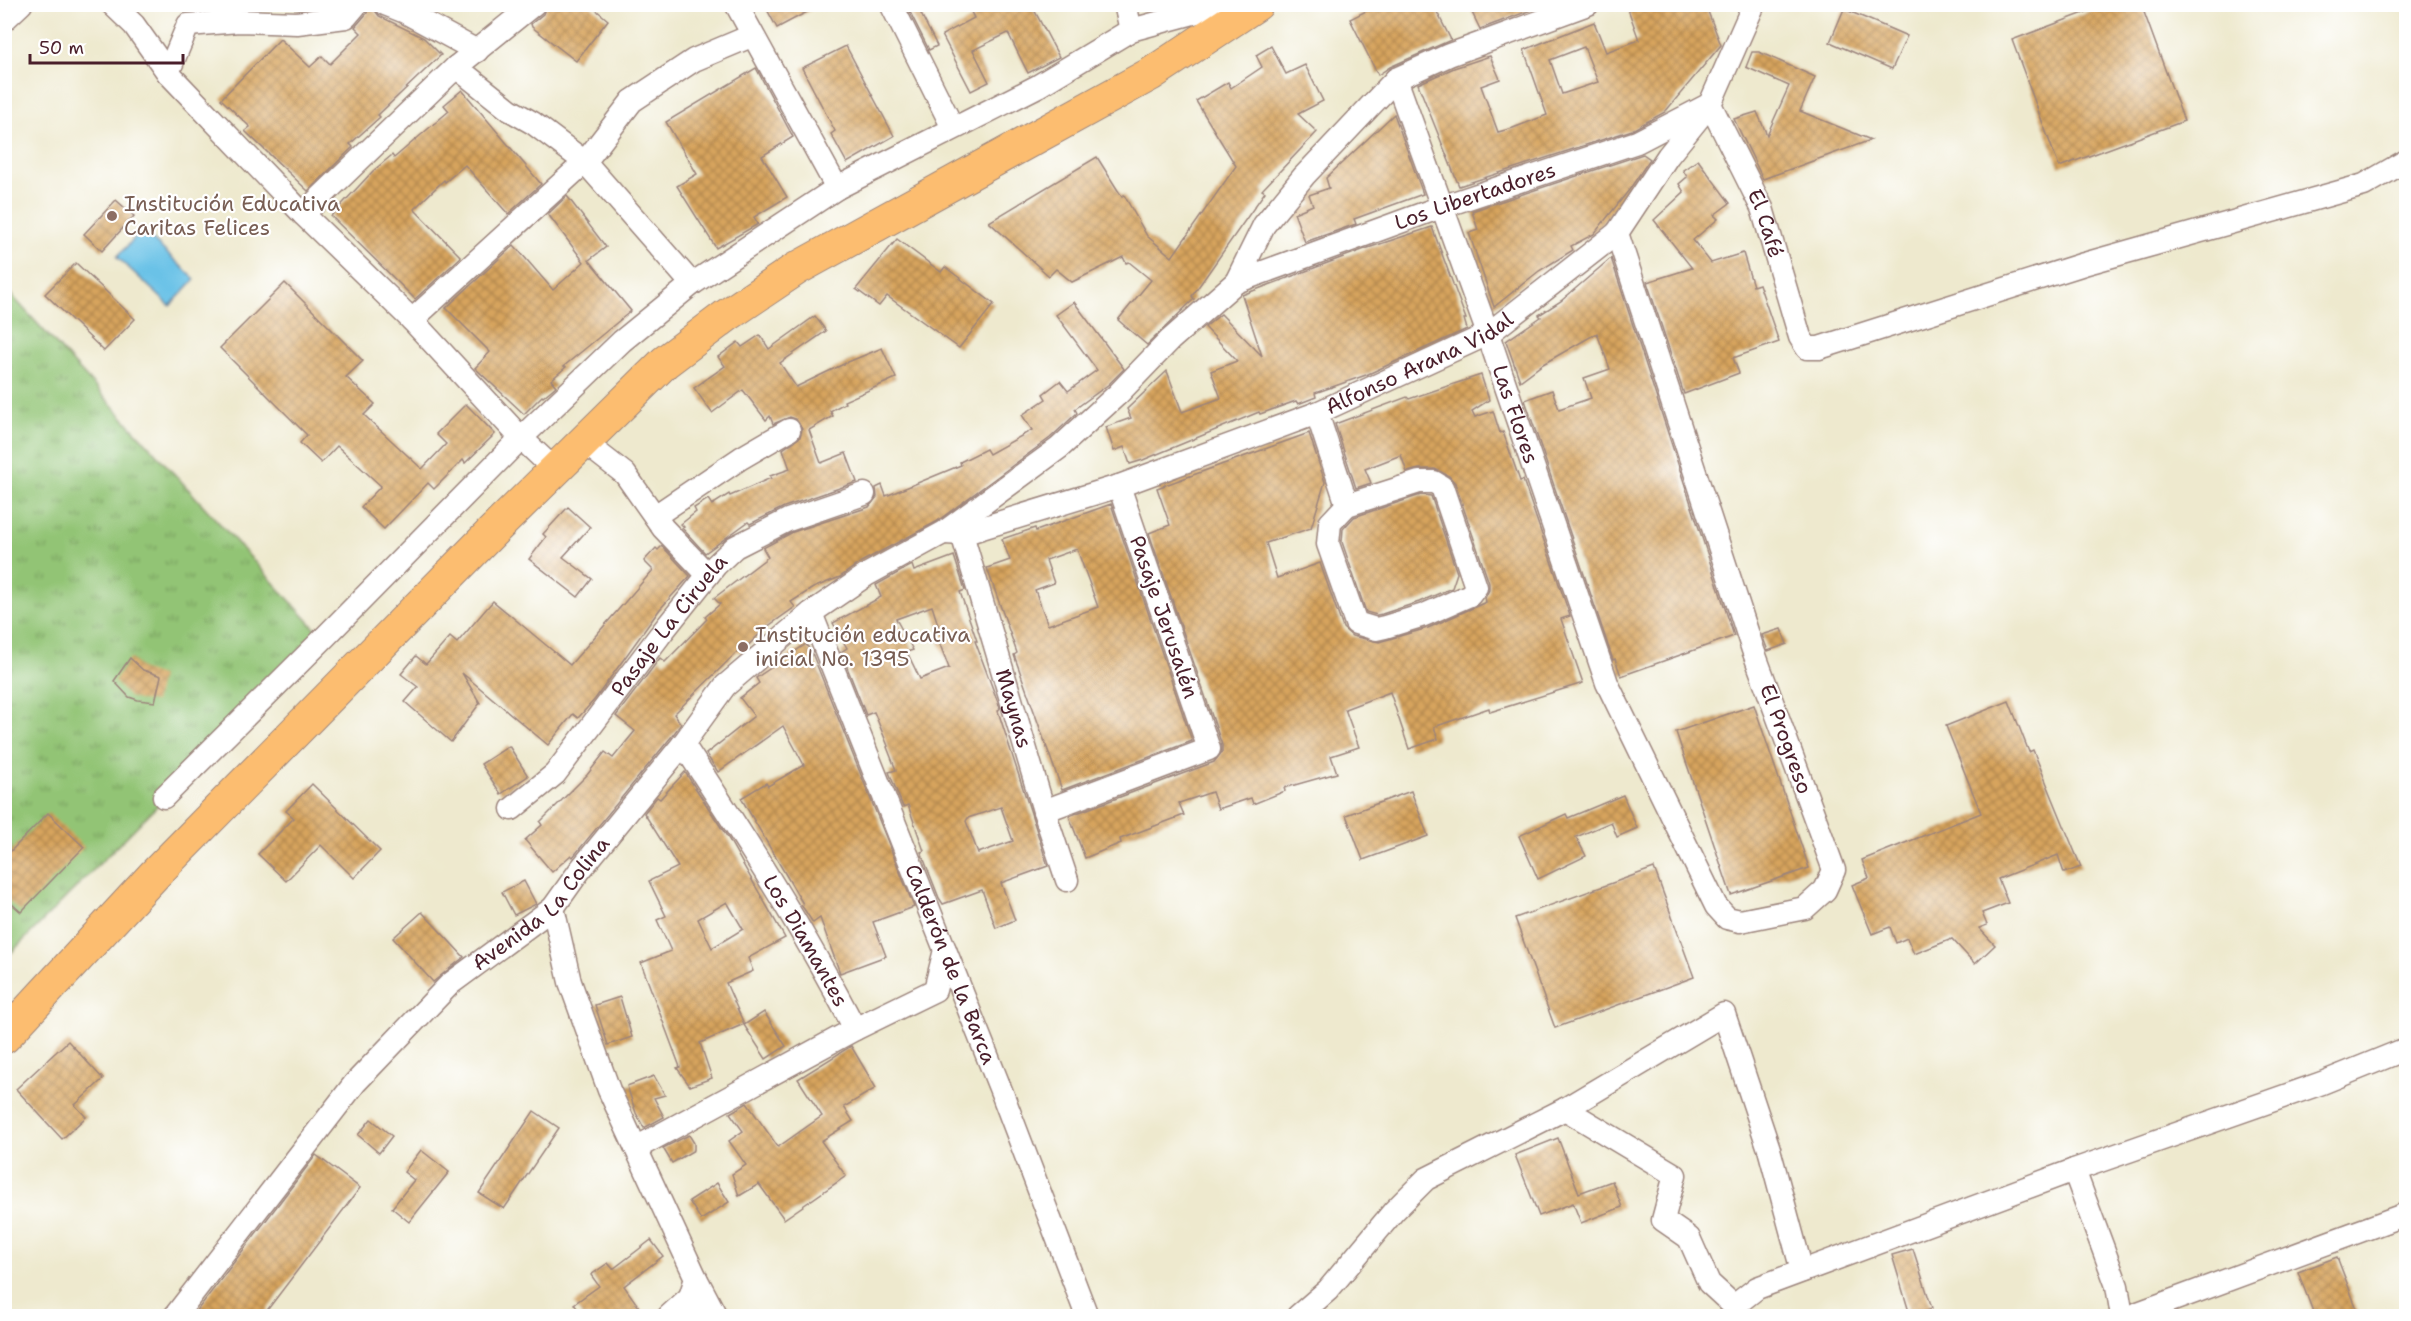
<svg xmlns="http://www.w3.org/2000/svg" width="2411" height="1321" font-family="'Shantell Sans',sans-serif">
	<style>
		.grass { fill: url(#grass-tufts); stroke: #6e7250; stroke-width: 1.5 }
		.water { fill: #6ac2e7; stroke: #5a7089; stroke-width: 1.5 }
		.building { fill: url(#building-cross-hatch); fill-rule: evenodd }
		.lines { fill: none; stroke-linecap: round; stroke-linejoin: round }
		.minor-casing { stroke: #9c847c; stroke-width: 25 }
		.trunk-casing { stroke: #9c847c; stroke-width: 35 }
		.minor { stroke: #fff; stroke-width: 22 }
		.trunk { stroke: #fcbd6f; stroke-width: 33 }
		.education-dot { fill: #8d6e63; stroke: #fff; stroke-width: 2 }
		.labels { text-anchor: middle; stroke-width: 4.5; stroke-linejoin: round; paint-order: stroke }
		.street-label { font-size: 21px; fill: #4a1f2b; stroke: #fff }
		.education-label { font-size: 21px; fill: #785e54; stroke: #fff; text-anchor: start }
	</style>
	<defs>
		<pattern id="grass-tufts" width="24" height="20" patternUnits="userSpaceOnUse" patternTransform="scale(1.5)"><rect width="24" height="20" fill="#92c475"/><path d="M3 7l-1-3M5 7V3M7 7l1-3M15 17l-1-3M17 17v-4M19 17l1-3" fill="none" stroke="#799f60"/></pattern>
		<pattern id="building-cross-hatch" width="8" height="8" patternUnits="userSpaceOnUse" patternTransform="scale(1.5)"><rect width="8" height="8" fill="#d7a45d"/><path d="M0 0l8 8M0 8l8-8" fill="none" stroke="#b0854d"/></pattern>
	</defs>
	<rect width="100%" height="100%" fill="#fff"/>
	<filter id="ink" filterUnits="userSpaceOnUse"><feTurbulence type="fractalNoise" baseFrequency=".0167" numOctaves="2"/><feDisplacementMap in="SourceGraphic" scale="12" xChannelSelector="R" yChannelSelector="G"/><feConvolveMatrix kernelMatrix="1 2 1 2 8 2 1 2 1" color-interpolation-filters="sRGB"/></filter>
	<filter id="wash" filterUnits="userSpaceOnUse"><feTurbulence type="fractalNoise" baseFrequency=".008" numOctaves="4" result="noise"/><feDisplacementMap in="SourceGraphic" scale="24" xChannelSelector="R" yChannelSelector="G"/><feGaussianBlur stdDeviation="1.35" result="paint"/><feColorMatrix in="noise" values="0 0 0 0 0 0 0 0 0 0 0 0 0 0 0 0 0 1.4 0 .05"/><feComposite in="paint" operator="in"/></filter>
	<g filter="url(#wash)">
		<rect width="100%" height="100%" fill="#eee9ce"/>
		<polygon class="grass" points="5,288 324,638 5,959"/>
		<polygon class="water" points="142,230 195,279 170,306 117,257"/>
		<g id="blocks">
			<g class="building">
				<polygon points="370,4 379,16 424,38 441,55 378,115 380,117 350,144 353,147 308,191 245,131 250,127 221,99 280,39 310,67 322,56 330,64 361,33 355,27 367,13"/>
				<polygon points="547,4 589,4 608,20 576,61 532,27 531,24 543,14"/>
				<polygon points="764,4 822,4 777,28"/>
				<polygon points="906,4 916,4 937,46 929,50"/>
				<polygon points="967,4 1031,4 1059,57 1028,73 1008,33 973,50 989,82 971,91 942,35 974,18"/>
				<polygon points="1380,4 1433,4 1451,40 1390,67 1378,75 1350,19"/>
				<polygon points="1468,4 1547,4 1480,29"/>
				<path d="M1640,4H1705L1721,45L1665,112L1632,130L1459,186L1418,84L1454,68L1490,56L1500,79L1481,86L1498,132L1513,128L1547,115L1524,50L1594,22L1606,52L1639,40L1628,9ZM1584,47L1598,82L1562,94L1550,60Z"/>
				<polygon points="2108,4 2141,4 2184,121 2059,167 2012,40"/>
				<polygon points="1844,9 1907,36 1892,69 1830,42"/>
				<polygon points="846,46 894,136 847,163 831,134 835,131 802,68"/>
				<polygon points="1271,46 1286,74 1305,65 1323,101 1298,114 1317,132 1262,190 1265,192 1192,296 1194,299 1147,345 1118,320 1151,280 1129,262 1126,263 1123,257 1072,282 1056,269 1049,276 989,222 1097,157 1122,197 1124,195 1147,236 1172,257 1236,166 1196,101 1228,82 1231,88 1262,67 1256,55"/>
				<polygon points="1752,52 1759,52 1815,77 1800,111 1871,140 1763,179 1734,119 1757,112 1767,135 1789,86 1746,67"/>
				<polygon points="756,68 793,137 762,156 787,197 754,217 758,224 716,248 677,186 697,174 666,122"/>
				<polygon points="462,90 541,184 508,214 465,165 445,182 444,180 414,209 461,257 415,299 331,216 373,171 392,155 394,158 449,111 444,105"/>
				<polygon points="1394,114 1423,194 1354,219 1356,224 1305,242 1294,213 1313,205 1309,195 1329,188 1326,178"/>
				<polygon points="1643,154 1650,159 1629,190 1594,234 1571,246 1573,250 1539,271 1494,307 1469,233 1478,230 1472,211"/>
				<polygon points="1698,160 1730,203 1714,215 1718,219 1693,240 1711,263 1743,253 1753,286 1759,284 1779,342 1733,358 1739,373 1684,394 1647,282 1692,268 1654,220 1684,192 1679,184 1687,177 1683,170"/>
				<polygon points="567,196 606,247 589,260 631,311 564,366 566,367 551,380 556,386 543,397 542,396 524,414 475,368 490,352 446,308 514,245 553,290 584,262 548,214"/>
				<polygon points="116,200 134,216 102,251 84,234"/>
				<polygon points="1432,227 1466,319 1464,319 1467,329 1366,375 1315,393 1316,397 1298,404 1296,401 1260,414 1259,412 1143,460 1130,464 1124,447 1114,451 1106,427 1131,418 1127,409 1167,371 1182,412 1221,398 1211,371 1237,361 1205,327 1221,314 1262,356 1242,295 1365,249"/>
				<polygon points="897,239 941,272 945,267 994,304 959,348 887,296 879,306 856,289"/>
				<polygon points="1611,258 1734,636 1621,676 1615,659 1613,660 1525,400 1552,390 1559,409 1591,398 1584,378 1610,369 1597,333 1543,364 1520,381 1506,341 1541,317 1539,315 1561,301"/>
				<polygon points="76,263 135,319 104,351 45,294"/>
				<polygon points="285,283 363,361 346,377 375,404 364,415 422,469 446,444 436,434 466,404 495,434 465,463 463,460 434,489 428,483 384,529 361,507 381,486 337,446 321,463 300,443 307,435 220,348"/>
				<polygon points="1074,302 1124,369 1109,384 1075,409 1077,413 1050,438 936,522 861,562 840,577 813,588 791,602 795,607 767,627 740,653 738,651 674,714 681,724 672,736 573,857 571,855 552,872 525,840 542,825 540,822 587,775 605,752 613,758 635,731 616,716 660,658 665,662 707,619 705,617 720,604 714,598 768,557 763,548 793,532 869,507 877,497 876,488 882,485 886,496 961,465 960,462 986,449 989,454 1032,430 1022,415 1046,399 1043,394 1060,381 1068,391 1097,370 1056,315"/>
				<polygon points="815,316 826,331 780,363 796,387 848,362 882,348 896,378 844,401 845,403 830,411 833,416 809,430 821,463 846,453 857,482 784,507 750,524 748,522 705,553 682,528 684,527 681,524 696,512 694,508 708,499 712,505 729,494 730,496 771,478 770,476 790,469 783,449 800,437 802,429 796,419 790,417 773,424 770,416 766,420 743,390 712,413 694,388 725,366 718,357 738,342 742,347 760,335 769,349"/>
				<polygon points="1481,375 1489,400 1472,411 1475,417 1493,411 1500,433 1503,432 1520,481 1523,480 1570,616 1561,619 1583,683 1490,712 1489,708 1434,727 1438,739 1409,749 1390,692 1345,709 1359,747 1331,756 1337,773 1284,788 1285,791 1253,804 1251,798 1218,809 1212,792 1179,803 1184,815 1120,839 1121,843 1085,858 1069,816 1214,762 1222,752 1222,745 1149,533 1170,525 1157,488 1309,433 1325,482 1311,528 1266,543 1277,578 1320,563 1343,628 1352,636 1379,642 1428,628 1486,602 1485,598 1489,590 1489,583 1455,483 1449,476 1435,469 1419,469 1407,472 1401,455 1365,469 1371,483 1356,488 1335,424 1407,397 1409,399"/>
				<polygon points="1421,495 1431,496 1457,573 1452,588 1419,602 1382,614 1377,615 1366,612 1342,542 1343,529 1354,517"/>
				<path d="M1111,504L1192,741L1062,790L1014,655L1017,653L987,568L1010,560L1002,539L1035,528L1036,531ZM1077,549L1098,607L1048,625L1035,590L1054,583L1046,560Z"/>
				<polygon points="568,507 590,527 563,557 592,579 578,597 529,559 546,537 543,534"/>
				<polygon points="662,546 690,576 660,609 595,699 578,718 573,714 548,745 462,673 480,703 451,742 405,702 418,687 401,674 416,656 426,664 450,637 457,643 493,601 570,665 653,570 644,561 656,548 658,550"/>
				<path d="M954,556L965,590L960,592L977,641H975L1000,708L998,711L1048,866L1001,883L1015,920L996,928L982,890L943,904L939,898L921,852L924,851L908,805L903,807L889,772L896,770L887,747L888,746L874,712L866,715L841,652L847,648L833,623L881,597L876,585L912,565L914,571ZM932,606L943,640L939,642L949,668L920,679L907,652L913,650L896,619ZM1001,807L1013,841L978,853L966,821L968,818Z"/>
				<polygon points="1781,629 1787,644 1768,651 1762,635"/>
				<polygon points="806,644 812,653 914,907 873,922 886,956 840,973 820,918 813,923 804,909 801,905 803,904 741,798 766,783 768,786 804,765 783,726 718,772 706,754 754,716 740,698 759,683 756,678"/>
				<polygon points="130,658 143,670 161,676 155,702 138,700 129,697 114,681"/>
				<polygon points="2009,701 2029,752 2033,750 2081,867 2064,873 2058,855 1998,879 2008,903 1982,913 1987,925 1979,928 1995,945 1975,964 1952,939 1914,954 1907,938 1896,943 1890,927 1872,934 1852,885 1869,878 1862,860 1981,813 1946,726"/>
				<polygon points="1754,705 1809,868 1731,895 1676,732"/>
				<polygon points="509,746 528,776 501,794 481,764"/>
				<path d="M685,772L728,838L785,938L748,958L753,971L726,983L744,1024L700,1043L712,1078L690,1086L677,1068L680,1067L641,963L671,951L657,920L666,916L649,881L678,867L644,813L657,797L660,799ZM727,902L743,929L712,948L698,919Z"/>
				<polygon points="312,784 380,851 354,878 321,845 286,881 258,854 294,818 286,811"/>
				<polygon points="1411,791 1428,836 1363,860 1346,815"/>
				<polygon points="1623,795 1637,828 1617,837 1611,822 1576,837 1586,856 1538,879 1519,836 1566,814 1568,818"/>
				<polygon points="48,813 84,847 21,912 4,897 4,858"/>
				<polygon points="1654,868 1694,977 1555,1028 1515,918"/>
				<polygon points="524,881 536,904 514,915 502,892"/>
				<polygon points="422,912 464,957 433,982 393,938"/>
				<polygon points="620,997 632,1037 608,1045 595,1005"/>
				<polygon points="764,1012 786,1046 766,1059 744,1025"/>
				<polygon points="68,1041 103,1079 75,1105 86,1117 62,1139 16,1089"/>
				<polygon points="851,1046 876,1088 844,1107 853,1121 821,1141 846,1176 784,1219 759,1184 739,1196 732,1174 746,1165 729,1141 743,1131 730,1113 747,1103 778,1147 822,1116 798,1079"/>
				<polygon points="654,1076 665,1095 654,1098 664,1117 644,1128 636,1113 627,1086"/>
				<polygon points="534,1111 559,1128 504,1209 479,1193"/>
				<polygon points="371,1119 392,1136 379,1153 358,1135"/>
				<polygon points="689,1135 694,1143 694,1150 672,1163 663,1148"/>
				<polygon points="1558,1138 1579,1193 1612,1181 1622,1207 1581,1223 1573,1203 1539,1216 1515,1155"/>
				<polygon points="421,1150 449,1172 409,1222 392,1208 414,1180 404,1172"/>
				<polygon points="316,1155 360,1188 262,1317 192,1317"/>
				<polygon points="717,1183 729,1202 701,1220 689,1201"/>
				<polygon points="651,1240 663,1256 624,1286 646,1317 583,1317 574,1304 599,1286 591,1275 608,1263 613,1269"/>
				<polygon points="1913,1249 1932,1308 1910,1315 1892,1255"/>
				<polygon points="2337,1257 2360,1317 2315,1317 2298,1272"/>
			</g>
		</g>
	</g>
	<g filter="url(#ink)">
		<use href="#blocks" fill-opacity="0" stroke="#9c847c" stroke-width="1.5"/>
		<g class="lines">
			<defs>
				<g id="minor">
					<polyline points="112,4 134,25 168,73 303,214 412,320 521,438 555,470"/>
					<polyline points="385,4 405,12 477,51"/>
					<polyline points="736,4 837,188"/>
					<polyline points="891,4 953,128"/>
					<polyline points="1125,4 1131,30"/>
					<polyline points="4,20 21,4"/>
					<polyline points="456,67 510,110 533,123 585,162 692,284"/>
					<polyline points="168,73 188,25 239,21 297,23 346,17 357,4"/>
					<path id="s1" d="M1396,79L1488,334L1607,683L1716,906L1727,918L1740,921L1805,908L1825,890L1834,870L1753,650L1617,233"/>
					<polyline points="303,214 456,67 534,4"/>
					<path id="s2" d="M1236,282L1441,207L1637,142L1710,104L1762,208L1800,337L1807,348H1819L2084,264L2364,185L2406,161"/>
					<polyline points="412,320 585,162 632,101 694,60 751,36"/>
					<polyline points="1317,413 1347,505"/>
					<polyline points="584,442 625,474 663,528 708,575"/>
					<polygon points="1419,482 1434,482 1442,487 1476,587 1470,595 1424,615 1385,627 1376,629 1356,623 1328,544 1330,523 1347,505"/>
					<polyline points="655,516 741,458 789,430"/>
					<path id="s3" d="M945,533L962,534L1119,486L1317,413L1488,334L1617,233L1668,156L1710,104L1754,4"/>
					<path id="s4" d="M962,534L1044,811L1067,880"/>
					<path id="s5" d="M811,613L1002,1093L1087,1316"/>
					<path id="s6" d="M683,744C744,837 804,930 855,1029L935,990L945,950"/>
					<polyline points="164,797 324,638 521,438 622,341 692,284 837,188 1038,86 1131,30 1227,4"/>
					<path id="s7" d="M512,809L555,774L660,635L716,565L735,547L788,520L864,494"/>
					<polyline points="1044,811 1209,749 1119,486"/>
					<polyline points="553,908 570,982 609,1090 696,1278 716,1316"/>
					<polyline points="636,1148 855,1029"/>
					<polyline points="1734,1306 1709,1283 1689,1238 1663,1220 1675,1175 1565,1109 1724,1014 1769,1149 1802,1271"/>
					<path id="s8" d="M175,1316L355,1083L450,984L553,908L580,870L683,744L725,686L811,613L868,574L943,533L1059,448L1118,394L1170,340L1236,282L1264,225L1304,176L1396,79L1449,55L1588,4"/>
					<polyline points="669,1316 690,1297"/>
					<polyline points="690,1316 694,1313 690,1297 696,1278"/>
					<polyline points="1298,1316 1328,1290 1394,1211 1426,1179 1565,1109"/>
					<polyline points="1736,1316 1734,1306 1757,1288 2074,1170"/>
					<polyline points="2122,1316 2117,1286 2074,1170 2322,1083 2406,1049"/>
					<polyline points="2136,1316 2138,1313 2406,1214"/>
				</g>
				<polyline id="trunk" points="4,1037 155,874 491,533 665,362 726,316 796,269 1151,74 1257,4"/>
			</defs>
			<use href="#minor" class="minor-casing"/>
			<use href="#trunk" class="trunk-casing"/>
			<use href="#minor" class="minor"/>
			<use href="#trunk" class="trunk"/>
		</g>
	</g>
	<g class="education-dot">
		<circle cx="112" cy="216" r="6"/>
		<circle cx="743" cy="647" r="6"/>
	</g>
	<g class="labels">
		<g class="street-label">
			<text dy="7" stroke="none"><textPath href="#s2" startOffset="254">Los Libertadores</textPath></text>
			<text dy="7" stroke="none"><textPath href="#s2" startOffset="639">El Café</textPath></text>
			<text dy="7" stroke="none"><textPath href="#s3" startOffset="506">Alfonso Arana Vidal</textPath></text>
			<text dy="7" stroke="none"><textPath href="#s1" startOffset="356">Las Flores</textPath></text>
			<text transform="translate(1164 617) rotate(71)" y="7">Pasaje Jerusalén</text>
			<text dy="7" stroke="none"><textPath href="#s7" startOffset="243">Pasaje La Ciruela</textPath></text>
			<text dy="7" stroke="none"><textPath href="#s4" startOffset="182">Maynas</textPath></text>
			<text transform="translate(1786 739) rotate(70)" y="7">El Progreso</text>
			<text dy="7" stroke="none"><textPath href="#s8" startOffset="554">Avenida La Colina</textPath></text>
			<text dy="7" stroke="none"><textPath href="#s6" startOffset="232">Los Diamantes</textPath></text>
			<text dy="7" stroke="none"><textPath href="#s5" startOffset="378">Calderón de la Barca</textPath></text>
		</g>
		<g class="education-label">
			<text x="124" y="211">Institución Educativa<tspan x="124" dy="24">Caritas Felices</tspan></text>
			<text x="755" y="642">Institución educativa<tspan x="755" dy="24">inicial No. 1395</tspan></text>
		</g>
	</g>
	<rect width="2411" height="1321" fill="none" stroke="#fff" stroke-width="24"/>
	<path d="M30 54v9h153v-9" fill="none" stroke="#4a1f2b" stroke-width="3"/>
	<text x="39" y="54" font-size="18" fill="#4a1f2b" stroke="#ffffff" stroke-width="4.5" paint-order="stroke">50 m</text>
</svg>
